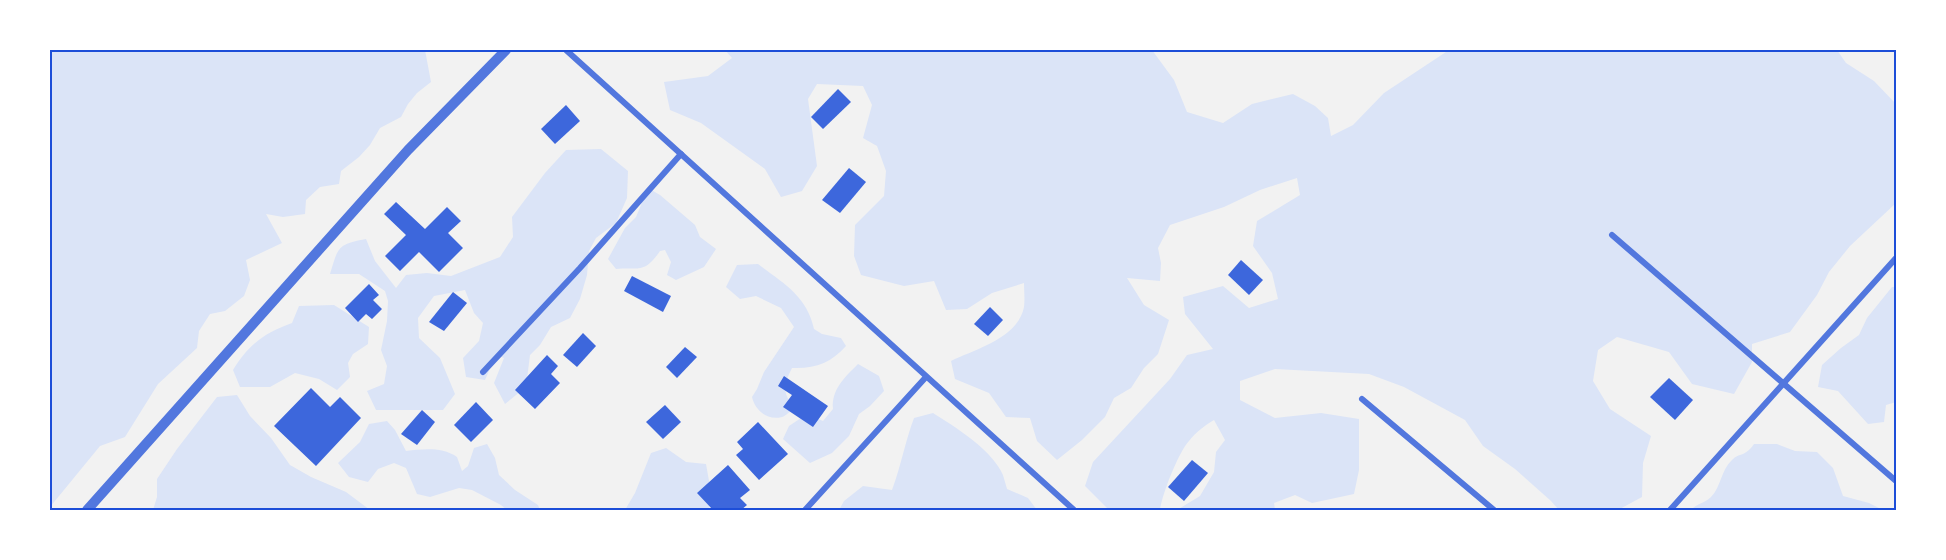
<svg xmlns="http://www.w3.org/2000/svg" width="1946" height="560" font-family="Poppins,sans-serif">
	<style>
		.green { fill: #dbe4f7 }
		.building { fill: #3d67dc }
		.lines { fill: none; stroke-linecap: round; stroke-linejoin: round }
		.minor { stroke: #5277de; stroke-width: 6 }
		.tertiary { stroke: #5277de; stroke-width: 10 }
		.neatline { fill: none; stroke: #1d4ed8; stroke-width: 2 }
	</style>
	<rect width="100%" height="100%" fill="#f2f2f2"/>
	<g class="green">
		<polygon points="50,50 209,50 210,52 213,50 425,50 431,82 417,93 408,104 401,117 380,128 370,145 359,157 341,171 339,184 320,187 306,200 305,214 283,217 266,214 282,243 246,260 250,280 244,296 225,311 210,314 199,331 197,348 158,384 125,437 100,446 50,507"/>
		<path d="M725,50H1152L1174,80L1187,112L1223,123L1252,104L1293,94L1315,106L1328,118L1331,136L1353,125L1384,93L1449,50H1837L1846,63L1874,81L1896,104V203L1850,246L1829,272L1817,295L1790,332L1752,344V362L1734,394L1692,384L1669,352L1617,337L1598,350L1593,381L1610,409L1651,436L1643,463L1642,497L1618,510H1559L1551,501L1515,469L1483,446L1465,420L1404,387L1369,374L1275,369L1240,381V400L1275,418L1321,413L1359,419V470L1354,494L1312,503L1295,495L1274,503L1275,510H1177L1200,496L1214,472L1216,452L1225,440L1214,420C1204,426 1196,432 1189,441C1178,453 1162,495 1160,510H1109L1085,486L1093,462L1170,379L1187,355L1213,349L1185,314L1183,297L1223,286L1249,308L1278,299L1272,273L1253,246L1257,221L1300,195L1297,178L1260,190L1224,207L1170,225L1158,248L1161,263L1160,281L1127,278L1144,305L1169,320L1158,354L1144,368L1131,388L1114,398L1105,417L1082,440L1057,460L1037,441L1030,418L1006,417L989,393L955,379L951,361C976,349 1018,338 1024,307C1025,299 1024,290 1024,283L992,293L967,309L946,310L934,281L904,286L861,275L854,256L855,225L884,196L886,171L877,146L863,138L872,105L863,86L817,84L808,99L817,166L802,191L781,197L765,169L701,123L670,110L664,82L708,76L732,58Z"/>
		<path d="M601,149L628,171L627,198L616,223L596,238L589,251L587,275L580,299L570,318L551,327L540,345L530,355L526,387L505,404L494,383L504,358L496,355L485,380L466,377L463,358L479,341L483,323L474,313L465,290L434,296L418,318L419,338L440,358L455,394L443,410H376L367,391L384,384L387,366L381,350L387,321L388,301L385,291L359,274H330C338,248 337,244 366,239L375,261L396,288L406,275L427,273L451,276L500,257L513,237L512,217L545,173L566,150Z"/>
		<path d="M648,188L660,195L695,225L700,237L716,249L704,267L676,280L667,275L671,262L665,250L660,251C644,274 640,267 616,269L608,259L625,228L636,217Z"/>
		<path d="M758,264C783,283 807,296 814,329L822,334L841,338L846,346C831,363 815,369 792,368C783,386 782,391 794,408C790,411 786,416 782,417C767,421 755,410 752,397L757,389L764,372L794,327L781,308L756,296L740,299L726,287L737,265Z"/>
		<polygon points="1892,287 1896,287 1896,402 1886,405 1884,422 1868,424 1838,391 1818,387 1822,365 1841,348 1859,335 1867,318"/>
		<path d="M334,305L369,327L368,344L353,354L348,363L350,377L337,390L319,379L295,373L270,387H240L233,370C248,345 264,333 292,323L299,306Z"/>
		<path d="M858,364L879,376L884,391L870,406L859,414L849,436L832,453L810,463L783,439L789,426L807,414L823,421L833,409C831,390 845,377 858,364Z"/>
		<polygon points="237,395 250,416 271,438 290,465 311,477 346,492 370,510 153,510 157,497 157,479 177,449 217,397"/>
		<path d="M933,413C955,427 988,447 1001,471C1004,476 1005,483 1007,489L1028,498L1037,510H839L844,501L863,486L892,490C901,466 905,442 914,418Z"/>
		<path d="M387,421L395,430L406,451C424,449 442,447 457,457L462,471L468,466L474,448L487,444L495,458L499,475L515,490L538,505L540,510H507L501,505L472,490L459,488L430,497L417,494L406,468L394,463L378,469L368,482L349,477L338,463L360,442L369,424Z"/>
		<path d="M1754,444H1777L1795,451L1817,452L1833,468L1843,496L1869,503L1883,510H1691C1696,504 1705,503 1711,497C1721,487 1721,470 1732,460C1740,452 1744,458 1754,444Z"/>
		<polygon points="666,448 686,462 706,464 711,492 709,510 625,510 635,493 651,453"/>
	</g>
	<g class="building">
		<polygon points="838,89 851,102 823,129 811,117"/>
		<polygon points="566,105 580,121 555,144 541,129"/>
		<polygon points="849,168 866,182 840,213 822,200"/>
		<polygon points="396,202 425,229 447,207 461,221 448,233 463,248 439,272 419,252 400,271 385,256 406,235 384,214"/>
		<polygon points="1241,260 1263,280 1249,295 1228,275"/>
		<polygon points="632,276 671,296 663,312 624,291"/>
		<polygon points="369,284 379,295 373,300 382,309 372,319 366,314 358,322 345,308"/>
		<polygon points="453,292 467,303 444,331 429,322"/>
		<polygon points="990,307 1003,320 988,336 974,324"/>
		<polygon points="583,333 596,346 577,367 563,355"/>
		<polygon points="685,347 697,357 677,378 666,367"/>
		<polygon points="547,355 558,366 551,374 560,383 535,409 515,390"/>
		<polygon points="784,376 828,406 813,427 783,407 792,395 778,386"/>
		<polygon points="1669,378 1693,400 1675,420 1650,397"/>
		<polygon points="311,388 330,407 340,397 361,418 316,466 274,426"/>
		<polygon points="476,402 493,420 471,442 454,425"/>
		<polygon points="665,405 681,422 663,439 646,422"/>
		<polygon points="422,410 435,422 417,445 401,434"/>
		<polygon points="758,422 788,454 759,480 736,455 743,449 737,442"/>
		<polygon points="1192,460 1208,473 1184,501 1168,487"/>
		<polygon points="728,465 750,490 740,498 747,505 741,510 713,510 697,493"/>
	</g>
	<g class="lines">
		<g class="minor">
			<polyline points="566,50 1074,510"/>
			<polyline points="1612,235 1896,481"/>
			<polyline points="483,372 580,268 681,154"/>
			<polyline points="1362,399 1494,510"/>
			<polyline points="805,510 926,377"/>
			<polyline points="1670,510 1896,258"/>
		</g>
		<polyline class="tertiary" points="87,510 408,150 506,50"/>
	</g>
	<rect width="1946" height="560" fill="none" stroke="#ffffff" stroke-width="102"/>
	<rect x="51" y="51" width="1844" height="458" class="neatline"/>
</svg>
